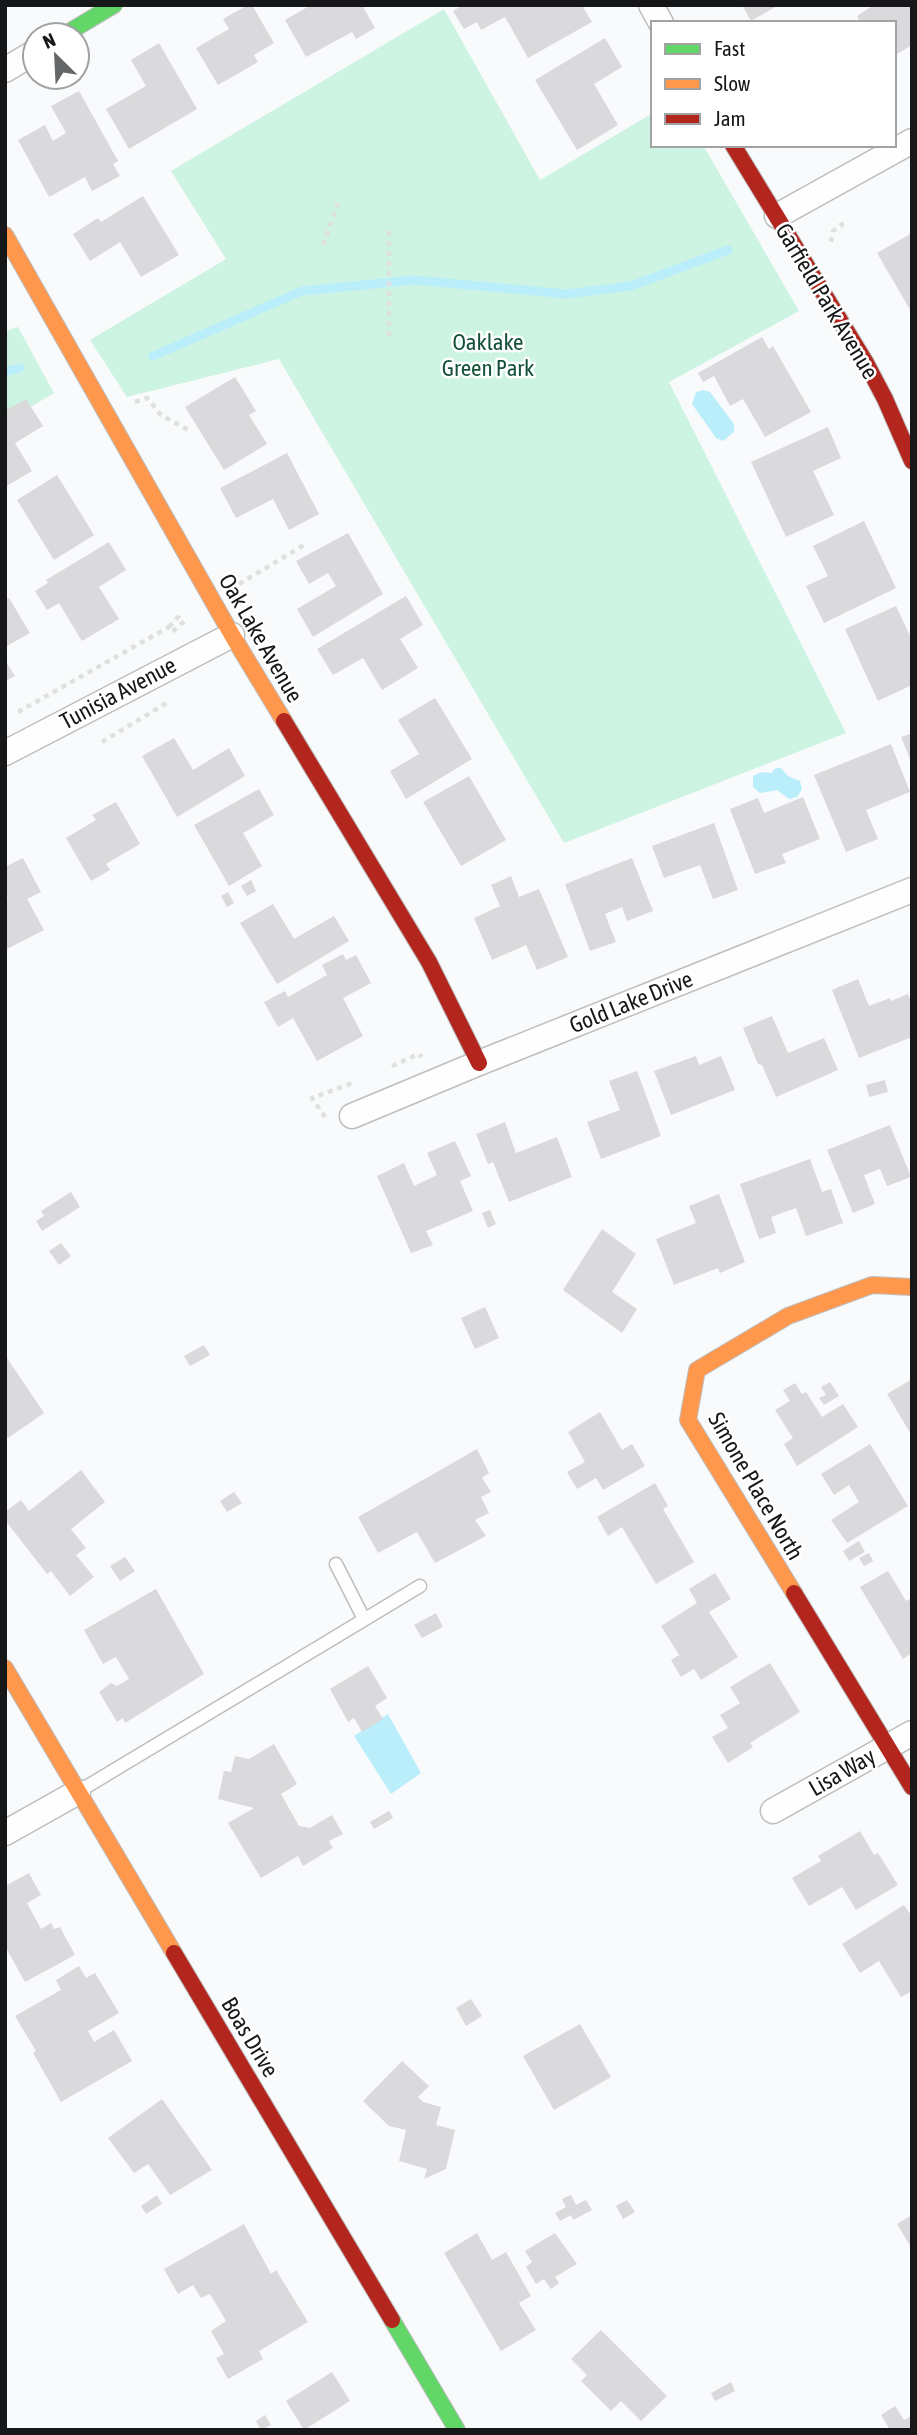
<svg xmlns="http://www.w3.org/2000/svg" width="917" height="2435" font-family="'Asap Condensed',sans-serif">
	<style>
		.green { fill: #cdf4e2 }
		.water { fill: #bbeefb }
		.lines { fill: none; stroke-linecap: round; stroke-linejoin: round }
		.stream { stroke: #bbeefb; stroke-width: 9 }
		.building { fill: #dadadc }
		.lane-casing { stroke: #bcbebf; stroke-width: 15 }
		.street-casing { stroke: #bcbebf; stroke-width: 27 }
		.fast-casing { stroke: #bcbebf; stroke-width: 18 }
		.slow-casing { stroke: #bcbebf; stroke-width: 18 }
		.jam-casing { stroke: #bcbebf; stroke-width: 18 }
		.path { stroke: #dfe0e0; stroke-width: 4.5; stroke-dasharray: 5 5; stroke-linecap: butt }
		.lane { stroke: #fefeff; stroke-width: 12 }
		.street { stroke: #fefeff; stroke-width: 24 }
		.fast { stroke: #63d668; stroke-width: 16 }
		.slow { stroke: #ff974d; stroke-width: 16 }
		.jam { stroke: #b3261e; stroke-width: 16 }
		.labels { text-anchor: middle; stroke-width: 5; stroke-linejoin: round; paint-order: stroke }
		.street-label { font-size: 23px; fill: #151718; stroke: #fff }
		.park-label { font-size: 23px; fill: #145139; stroke: #fff }
	</style>
	<rect width="100%" height="100%" fill="#f8fafc"/>
	<g class="green">
		<polygon points="444,9 540,180 653,113 653,145 703,145 799,311 669,382 846,733 564,843 279,359 127,397 90,340 226,259 171,171"/>
		<polygon points="18,327 54,393 5,422 5,331"/>
	</g>
	<g class="water">
		<polygon points="703,390 710,392 734,424 734,432 723,441 716,438 692,404 696,392"/>
		<polygon points="776,768 781,768 788,776 800,781 802,789 797,797 789,799 777,790 760,793 753,787 753,776 762,772 771,773"/>
		<polygon points="388,1714 421,1773 391,1794 354,1736"/>
	</g>
	<g class="lines">
		<g class="stream">
			<polyline points="153,356 302,291 414,280 567,294 631,286 728,250"/>
			<polyline points="5,372 20,368"/>
		</g>
	</g>
	<g class="building">
		<polygon points="248,5 252,5 274,43 254,55 258,62 218,85 196,48 229,29 223,19"/>
		<polygon points="311,5 362,5 375,28 356,39 352,32 306,57 285,20"/>
		<polygon points="463,5 547,5 548,7 552,5 582,5 592,22 528,58 505,17 481,30 477,22 464,29 453,11"/>
		<polygon points="742,5 779,5 751,21"/>
		<polygon points="874,5 912,5 912,45 894,56 894,23 861,23 857,16"/>
		<polygon points="605,38 622,67 594,84 618,125 577,150 535,80"/>
		<polygon points="159,43 197,109 129,149 106,109 146,86 131,60"/>
		<polygon points="79,91 118,161 113,164 120,176 92,191 85,177 49,197 18,140 45,125 53,141 66,133 51,106"/>
		<polygon points="143,196 179,255 141,277 120,242 90,261 73,234 98,218 101,222"/>
		<polygon points="912,233 912,313 877,253"/>
		<polygon points="762,337 769,349 773,346 811,412 765,437 743,399 730,406 714,376 703,382 698,373"/>
		<polygon points="235,377 256,411 249,415 267,444 224,470 185,407"/>
		<polygon points="26,399 43,426 15,443 32,471 5,487 5,411"/>
		<polygon points="828,427 841,458 813,471 834,515 786,537 751,462"/>
		<polygon points="287,453 319,514 289,530 273,499 236,518 220,488"/>
		<polygon points="57,475 94,535 54,560 17,500"/>
		<polygon points="864,521 896,588 824,623 806,586 828,576 813,546"/>
		<polygon points="348,533 383,594 313,637 297,609 336,586 328,573 309,584 296,561"/>
		<polygon points="109,542 126,570 99,587 119,619 82,641 59,603 47,610 35,591 48,583 46,580"/>
		<polygon points="406,596 423,625 400,639 418,668 382,690 363,658 333,675 317,649"/>
		<polygon points="9,598 30,633 5,647 5,600"/>
		<polygon points="896,606 912,640 912,685 878,701 845,629"/>
		<polygon points="5,660 15,676 5,681"/>
		<polygon points="435,698 472,759 406,799 390,771 419,754 398,720"/>
		<polygon points="912,733 912,764 901,737"/>
		<polygon points="174,738 193,770 229,748 245,776 177,817 142,756"/>
		<polygon points="891,744 910,792 866,810 878,839 846,852 814,775"/>
		<polygon points="469,776 506,840 461,866 423,802"/>
		<polygon points="259,789 274,815 243,833 262,866 229,886 194,825"/>
		<polygon points="803,797 820,839 782,854 786,863 755,874 730,809 758,798 764,813"/>
		<polygon points="116,802 140,844 106,864 110,870 91,881 66,838 96,820 92,815"/>
		<polygon points="714,823 738,890 713,899 700,865 664,878 652,846"/>
		<polygon points="23,858 41,892 27,899 44,930 5,950 5,898 8,897 5,892 5,867"/>
		<polygon points="632,858 653,911 627,921 622,907 605,914 616,942 590,951 565,884"/>
		<polygon points="511,876 519,897 539,889 568,957 537,970 526,945 492,960 474,918 500,906 491,885"/>
		<polygon points="251,880 256,891 247,896 241,886"/>
		<polygon points="228,892 234,903 227,907 221,896"/>
		<polygon points="273,904 294,939 334,916 349,941 277,984 240,923"/>
		<polygon points="343,954 346,960 356,955 371,983 343,998 363,1036 317,1061 293,1018 278,1027 264,1002 285,991 288,997 327,975 322,965"/>
		<polygon points="858,979 869,1006 890,998 891,1001 908,994 912,1004 912,1037 859,1058 832,990"/>
		<polygon points="772,1016 788,1053 824,1038 838,1070 776,1097 762,1065 758,1064 743,1028"/>
		<polygon points="696,1056 699,1065 721,1056 735,1090 671,1115 654,1071"/>
		<polygon points="637,1071 661,1136 601,1159 587,1122 620,1110 609,1081"/>
		<polygon points="885,1080 888,1092 869,1097 866,1085"/>
		<polygon points="505,1122 516,1153 557,1137 572,1177 509,1202 493,1162 488,1164 476,1134"/>
		<polygon points="890,1125 911,1177 887,1186 880,1169 864,1175 875,1204 853,1213 827,1150"/>
		<polygon points="455,1141 471,1176 460,1181 473,1211 426,1231 433,1245 411,1253 377,1176 404,1163 414,1186 437,1175 427,1153"/>
		<polygon points="810,1159 822,1192 831,1189 843,1223 806,1236 796,1208 771,1217 776,1233 759,1239 740,1184"/>
		<polygon points="71,1192 80,1207 42,1231 36,1221 44,1216 41,1211"/>
		<polygon points="719,1194 745,1262 720,1273 718,1268 674,1285 656,1239 696,1223 689,1206"/>
		<polygon points="490,1210 496,1224 488,1228 482,1213"/>
		<polygon points="602,1229 636,1254 612,1292 637,1309 622,1333 563,1290"/>
		<polygon points="61,1243 71,1256 59,1265 49,1251"/>
		<polygon points="485,1307 499,1338 475,1349 461,1318"/>
		<polygon points="204,1345 210,1355 190,1366 184,1356"/>
		<polygon points="5,1355 44,1413 8,1438 5,1434"/>
		<polygon points="912,1379 912,1436 887,1394"/>
		<polygon points="830,1382 839,1396 824,1405 819,1398 826,1395 821,1387"/>
		<polygon points="795,1383 802,1394 806,1392 822,1417 843,1404 858,1427 797,1466 784,1444 793,1438 775,1410 790,1401 783,1390"/>
		<polygon points="600,1412 622,1450 632,1444 645,1466 603,1490 596,1478 577,1489 567,1472 585,1462 568,1432"/>
		<polygon points="870,1444 908,1506 847,1543 831,1520 859,1502 849,1485 834,1495 821,1474"/>
		<polygon points="477,1449 489,1473 482,1478 491,1492 481,1497 489,1513 475,1520 486,1536 435,1563 417,1532 378,1553 358,1517"/>
		<polygon points="81,1470 105,1502 71,1529 86,1548 76,1555 94,1577 70,1596 51,1571 47,1574 5,1520 5,1512 21,1500 29,1511"/>
		<polygon points="655,1483 668,1506 663,1509 694,1562 656,1584 622,1527 608,1536 597,1517"/>
		<polygon points="234,1492 242,1503 227,1512 220,1501"/>
		<polygon points="859,1541 865,1552 849,1561 843,1551"/>
		<polygon points="869,1553 873,1561 864,1566 859,1558"/>
		<polygon points="125,1557 135,1571 120,1581 110,1566"/>
		<polygon points="888,1571 906,1601 912,1598 912,1653 903,1659 860,1587"/>
		<polygon points="715,1573 731,1599 709,1612 738,1657 701,1680 694,1669 681,1677 671,1660 679,1655 661,1626 697,1603 689,1589"/>
		<polygon points="156,1589 204,1674 125,1723 123,1718 117,1722 99,1692 111,1683 117,1686 129,1679 116,1657 103,1664 84,1630"/>
		<polygon points="436,1613 443,1627 422,1638 414,1625"/>
		<polygon points="770,1663 800,1712 750,1743 753,1747 728,1763 712,1737 728,1728 720,1715 740,1703 730,1687"/>
		<polygon points="368,1666 387,1698 375,1706 383,1719 362,1732 354,1718 348,1722 330,1689"/>
		<polygon points="274,1744 297,1784 281,1794 299,1826 310,1828 332,1815 343,1834 329,1841 333,1848 303,1866 298,1856 261,1878 228,1823 254,1808 218,1799 224,1771 231,1772 235,1756 249,1759"/>
		<polygon points="389,1811 393,1818 374,1829 370,1822"/>
		<polygon points="860,1831 874,1855 878,1853 898,1885 856,1910 842,1887 809,1906 792,1878 821,1861 818,1856"/>
		<polygon points="29,1873 41,1895 27,1903 41,1929 51,1923 54,1929 60,1927 75,1955 25,1982 5,1946 5,1886"/>
		<polygon points="904,1905 912,1917 912,1991 901,1997 879,1961 860,1973 842,1944"/>
		<polygon points="79,1966 86,1978 95,1973 119,2013 88,2031 94,2042 114,2030 132,2061 61,2102 33,2053 36,2051 15,2016 61,1990 56,1980"/>
		<polygon points="471,1999 482,2016 466,2026 456,2008"/>
		<polygon points="580,2024 611,2077 554,2110 523,2056"/>
		<polygon points="402,2061 429,2086 418,2097 423,2102 441,2107 436,2125 455,2130 446,2169 424,2179 427,2169 399,2161 406,2130 389,2126 363,2101"/>
		<polygon points="162,2099 212,2170 170,2195 148,2164 134,2173 108,2138"/>
		<polygon points="157,2195 162,2204 146,2214 141,2206"/>
		<polygon points="571,2195 576,2205 586,2200 592,2210 573,2220 571,2215 560,2221 555,2213 566,2207 562,2199"/>
		<polygon points="627,2200 635,2212 623,2219 616,2206"/>
		<polygon points="912,2215 912,2249 897,2224"/>
		<polygon points="244,2224 271,2274 276,2270 308,2322 259,2351 263,2359 228,2379 216,2358 224,2354 211,2331 226,2321 210,2294 201,2298 193,2285 178,2294 164,2269"/>
		<polygon points="477,2233 492,2260 506,2252 531,2296 519,2303 536,2330 501,2351 444,2253"/>
		<polygon points="555,2233 577,2264 555,2277 559,2283 551,2289 544,2279 536,2284 526,2267 532,2262 525,2251"/>
		<polygon points="601,2330 667,2396 641,2421 621,2401 611,2411 581,2381 587,2375 571,2359"/>
		<polygon points="332,2372 350,2401 304,2430 286,2401"/>
		<polygon points="731,2382 735,2391 715,2401 711,2393"/>
		<polygon points="895,2406 904,2420 912,2416 912,2430 886,2430 889,2428 881,2415"/>
		<polygon points="265,2415 271,2425 261,2430 256,2421"/>
	</g>
	<g class="lines">
		<defs>
			<g id="lane">
				<polyline points="336,1564 364,1619"/>
				<polyline points="81,1790 420,1586"/>
			</g>
			<g id="street">
				<polyline points="651,5 661,23"/>
				<polyline points="5,70 35,52"/>
				<polyline points="777,216 912,141"/>
				<polyline points="5,753 232,635"/>
				<polyline points="352,1116 479,1063 912,890"/>
				<polyline points="773,1811 912,1733"/>
				<polyline points="5,1833 78,1792"/>
			</g>
			<g id="fast">
				<polyline points="64,35 114,5"/>
				<polyline points="392,2320 457,2430"/>
			</g>
			<g id="slow">
				<polyline points="5,235 232,635 284,721"/>
				<polyline points="794,1593 688,1420 697,1370 788,1316 872,1285 912,1287"/>
				<polyline points="5,1668 174,1953"/>
			</g>
			<g id="jam">
				<polyline points="733,145 866,363 885,399 912,461"/>
				<polyline points="284,721 429,962 479,1063"/>
				<polyline points="794,1593 912,1787"/>
				<polyline points="174,1953 392,2320"/>
			</g>
		</defs>
		<use href="#lane" class="lane-casing"/>
		<use href="#street" class="street-casing"/>
		<use href="#fast" class="fast-casing"/>
		<use href="#slow" class="slow-casing"/>
		<use href="#jam" class="jam-casing"/>
		<g class="path">
			<polyline points="389,231 389,339"/>
			<polyline points="831,242 833,231 842,225 840,222"/>
			<polyline points="323,245 338,203"/>
			<polyline points="135,402 147,398 161,415 188,430"/>
			<polyline points="239,584 304,545"/>
			<polyline points="169,627 179,616 180,611"/>
			<polyline points="18,712 169,627 172,632 186,620"/>
			<polyline points="102,742 170,701"/>
			<polyline points="392,1066 419,1054 422,1057"/>
			<polyline points="325,1117 312,1098 355,1082"/>
		</g>
		<use href="#lane" class="lane"/>
		<use href="#street" class="street"/>
		<use href="#fast" class="fast"/>
		<use href="#slow" class="slow"/>
		<use href="#jam" class="jam"/>
	</g>
	<g class="labels">
		<g class="street-label">
			<text transform="translate(827 301) rotate(59)" y="8">Garfield Park Avenue</text>
			<text transform="translate(261 638) rotate(60)" y="8">Oak Lake Avenue</text>
			<text transform="translate(118 693) rotate(-28)" y="8">Tunisia Avenue</text>
			<text transform="translate(631 1002) rotate(-22)" y="8">Gold Lake Drive</text>
			<text transform="translate(756 1486) rotate(60)" y="8">Simone Place North</text>
			<text transform="translate(842 1772) rotate(-30)" y="8">Lisa Way</text>
			<text transform="translate(250 2037) rotate(59)" y="8">Boas Drive</text>
		</g>
		<g class="park-label">
			<text x="488" y="350">Oaklake<tspan x="488" dy="26">Green Park</tspan></text>
		</g>
	</g>
	<rect width="917" height="2435" fill="none" stroke="#151718" stroke-width="14"/>
	<rect x="651" y="21" width="245" height="126" fill="#ffffff" stroke="#a1a2a3" stroke-width="2"/>
	<rect x="665" y="44" width="35" height="10" fill="#63d668" stroke="#a1a2a3" stroke-width="2"/>
	<text x="714" y="56" font-size="21" fill="#151718">Fast</text>
	<rect x="665" y="79" width="35" height="10" fill="#ff974d" stroke="#a1a2a3" stroke-width="2"/>
	<text x="714" y="91" font-size="21" fill="#151718">Slow</text>
	<rect x="665" y="114" width="35" height="10" fill="#b3261e" stroke="#a1a2a3" stroke-width="2"/>
	<text x="714" y="126" font-size="21" fill="#151718">Jam</text>
	<g transform="translate(56 56) rotate(336)"><circle r="33" fill="#ffffff" stroke="#a1a2a3" stroke-width="2"/>
	<path d="M0-5L12 26L0 18L-12 26Z" fill="#646668"/>
	<text y="-10" font-size="19" font-weight="bold" text-anchor="middle" fill="#151718">N</text>
	</g>
</svg>
